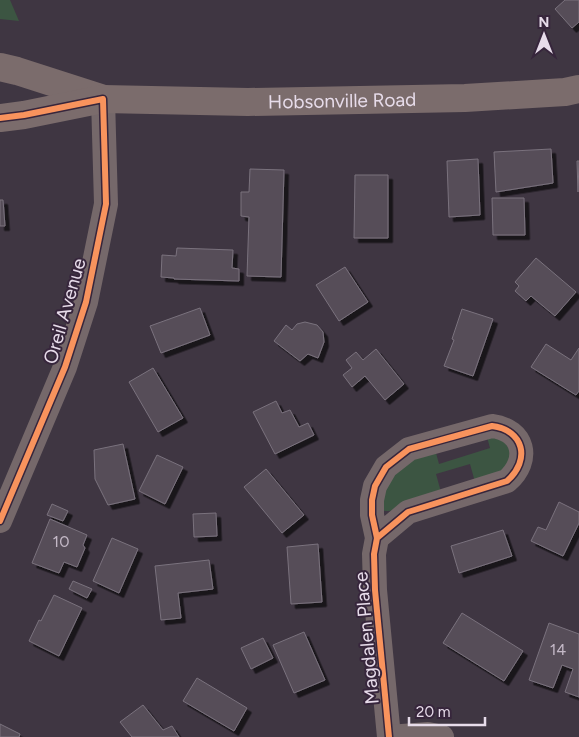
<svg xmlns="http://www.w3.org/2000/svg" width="579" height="737" font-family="Figtree,sans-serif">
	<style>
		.green { fill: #3c5542 }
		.building { fill: #564d59; stroke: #7a727d; filter: url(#shadow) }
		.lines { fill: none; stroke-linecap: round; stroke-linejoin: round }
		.street { stroke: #75686a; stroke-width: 24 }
		.secondary { stroke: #7b6c6c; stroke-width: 28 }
		.cycleway-casing { stroke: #37263c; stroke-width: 9 }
		.cycleway { stroke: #f8935d; stroke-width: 6 }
		.labels { text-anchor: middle; stroke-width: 4; stroke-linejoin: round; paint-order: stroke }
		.number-label { font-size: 16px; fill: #c3b8c6 }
		.street-label { font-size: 19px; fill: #e7dcea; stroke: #37263c }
	</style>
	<defs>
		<filter id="shadow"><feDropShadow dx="4.5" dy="4.5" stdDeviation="0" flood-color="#0009"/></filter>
	</defs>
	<rect width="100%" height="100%" fill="#3f3642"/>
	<g class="green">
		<polygon points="0,0 10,0 19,21 0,19"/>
		<path d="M487,437H502L513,456L501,474L475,482L470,464L436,474L441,492C426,498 396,515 381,510V492L396,469L413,455L436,453L439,464L490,448Z"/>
	</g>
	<g class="building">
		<polygon points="565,0 579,0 579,22 572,28 555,9"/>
		<polygon points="551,149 553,183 496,192 494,152"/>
		<polygon points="478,159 480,215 449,217 447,161"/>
		<polygon points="577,161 579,161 578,192"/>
		<polygon points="250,169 284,170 281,277 247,276 249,217 241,216 241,192 249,192"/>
		<polygon points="355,175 388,175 388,238 354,238"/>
		<polygon points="492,198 524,198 525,235 493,235"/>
		<polygon points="0,200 3,200 5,226 0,226"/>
		<polygon points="177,248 233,250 232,268 239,269 239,281 174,279 174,278 161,277 162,255 176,256"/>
		<polygon points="536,258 576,292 555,316 531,296 526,301 515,291 519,286 515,282"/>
		<polygon points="345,267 368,302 339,321 316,285"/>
		<polygon points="200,308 210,335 161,353 150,326"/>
		<polygon points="462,309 493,319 473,376 444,366 454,340 452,339"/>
		<polygon points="305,322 317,325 323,332 324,342 318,358 308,354 300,361 274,341 286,325 292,330 297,324"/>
		<polygon points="546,344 571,360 579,348 579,391 576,395 531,367"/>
		<polygon points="376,349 404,384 385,400 365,376 352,387 343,375 352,368 346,360 356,352 363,360"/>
		<polygon points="153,368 183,418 158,432 129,382"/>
		<polygon points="276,401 282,413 290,410 299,427 308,423 314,435 275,454 253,412"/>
		<polygon points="123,444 135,499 108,505 95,479 94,450"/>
		<polygon points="157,455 183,467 165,504 139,491"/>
		<polygon points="266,469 304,515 282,533 244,487"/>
		<polygon points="559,502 579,512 579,523 563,556 531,541 538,527 546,530"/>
		<polygon points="52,504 68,511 63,521 47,515"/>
		<polygon points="216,513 217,536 194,537 193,514"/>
		<polygon points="50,519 87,535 83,545 85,548 77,567 64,562 59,573 32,563"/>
		<polygon points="503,530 512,556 459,573 451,546"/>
		<polygon points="112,538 138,549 119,593 93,581"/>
		<polygon points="318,544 322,602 291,604 287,547"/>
		<polygon points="209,560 213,589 178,593 181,618 161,620 155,566"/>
		<polygon points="73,581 92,589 87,598 69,589"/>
		<polygon points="54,595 82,608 59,656 29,641 39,620 41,621"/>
		<polygon points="462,613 523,651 504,681 443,643"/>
		<polygon points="549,623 579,634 579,697 565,692 573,669 562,665 553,688 529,680"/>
		<polygon points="304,632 325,680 294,693 273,645"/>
		<polygon points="263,638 273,658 251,669 241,648"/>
		<polygon points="197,678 247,708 234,731 183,701"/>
		<polygon points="143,705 163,730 172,726 179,737 132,737 120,722"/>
		<polygon points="0,724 20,734 19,737 0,737"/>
	</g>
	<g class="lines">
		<g class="street">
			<polyline points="0,521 65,367 86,302 106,204 103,99"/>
			<path d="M377,538L408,512L507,481C531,460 524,430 492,426L409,449L386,467L375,486L372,500V515L377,538L374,554L375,590L389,737"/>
			<polyline points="389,737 428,734 442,737"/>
		</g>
		<g class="secondary">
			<polyline points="0,67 17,71 101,98"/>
			<path id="s1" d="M0,118L24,115L103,99L248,102L465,98L565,92L579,89"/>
		</g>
		<defs>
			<g id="cycleway">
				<polyline points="0,118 24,115 103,99 106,204 86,302 65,367 0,521"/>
				<path d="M377,538L408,512L507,481C531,460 524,430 492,426L409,449L386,467L375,486L372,500V515L377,538L374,554L375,590L389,737"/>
			</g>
		</defs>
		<use href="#cycleway" class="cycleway-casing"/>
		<use href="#cycleway" class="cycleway"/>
	</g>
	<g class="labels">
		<g class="number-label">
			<text x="61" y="547">10</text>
			<text x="558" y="655">14</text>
		</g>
		<g class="street-label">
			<text dy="7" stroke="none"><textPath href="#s1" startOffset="344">Hobsonville Road</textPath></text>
			<text transform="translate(64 311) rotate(-74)" y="7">Oreil Avenue</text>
			<text transform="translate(366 638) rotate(-95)" y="7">Magdalen Place</text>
		</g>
	</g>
	<g transform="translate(544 35)" stroke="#37263c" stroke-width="4" paint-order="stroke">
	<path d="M0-4L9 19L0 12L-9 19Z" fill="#e7dcea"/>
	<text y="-8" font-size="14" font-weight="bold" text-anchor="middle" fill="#e7dcea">N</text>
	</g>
	<path d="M409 717v8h76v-8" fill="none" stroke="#e7dcea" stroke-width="2.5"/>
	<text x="416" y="717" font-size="15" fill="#e7dcea" stroke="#37263c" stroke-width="4" paint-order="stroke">20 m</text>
</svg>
